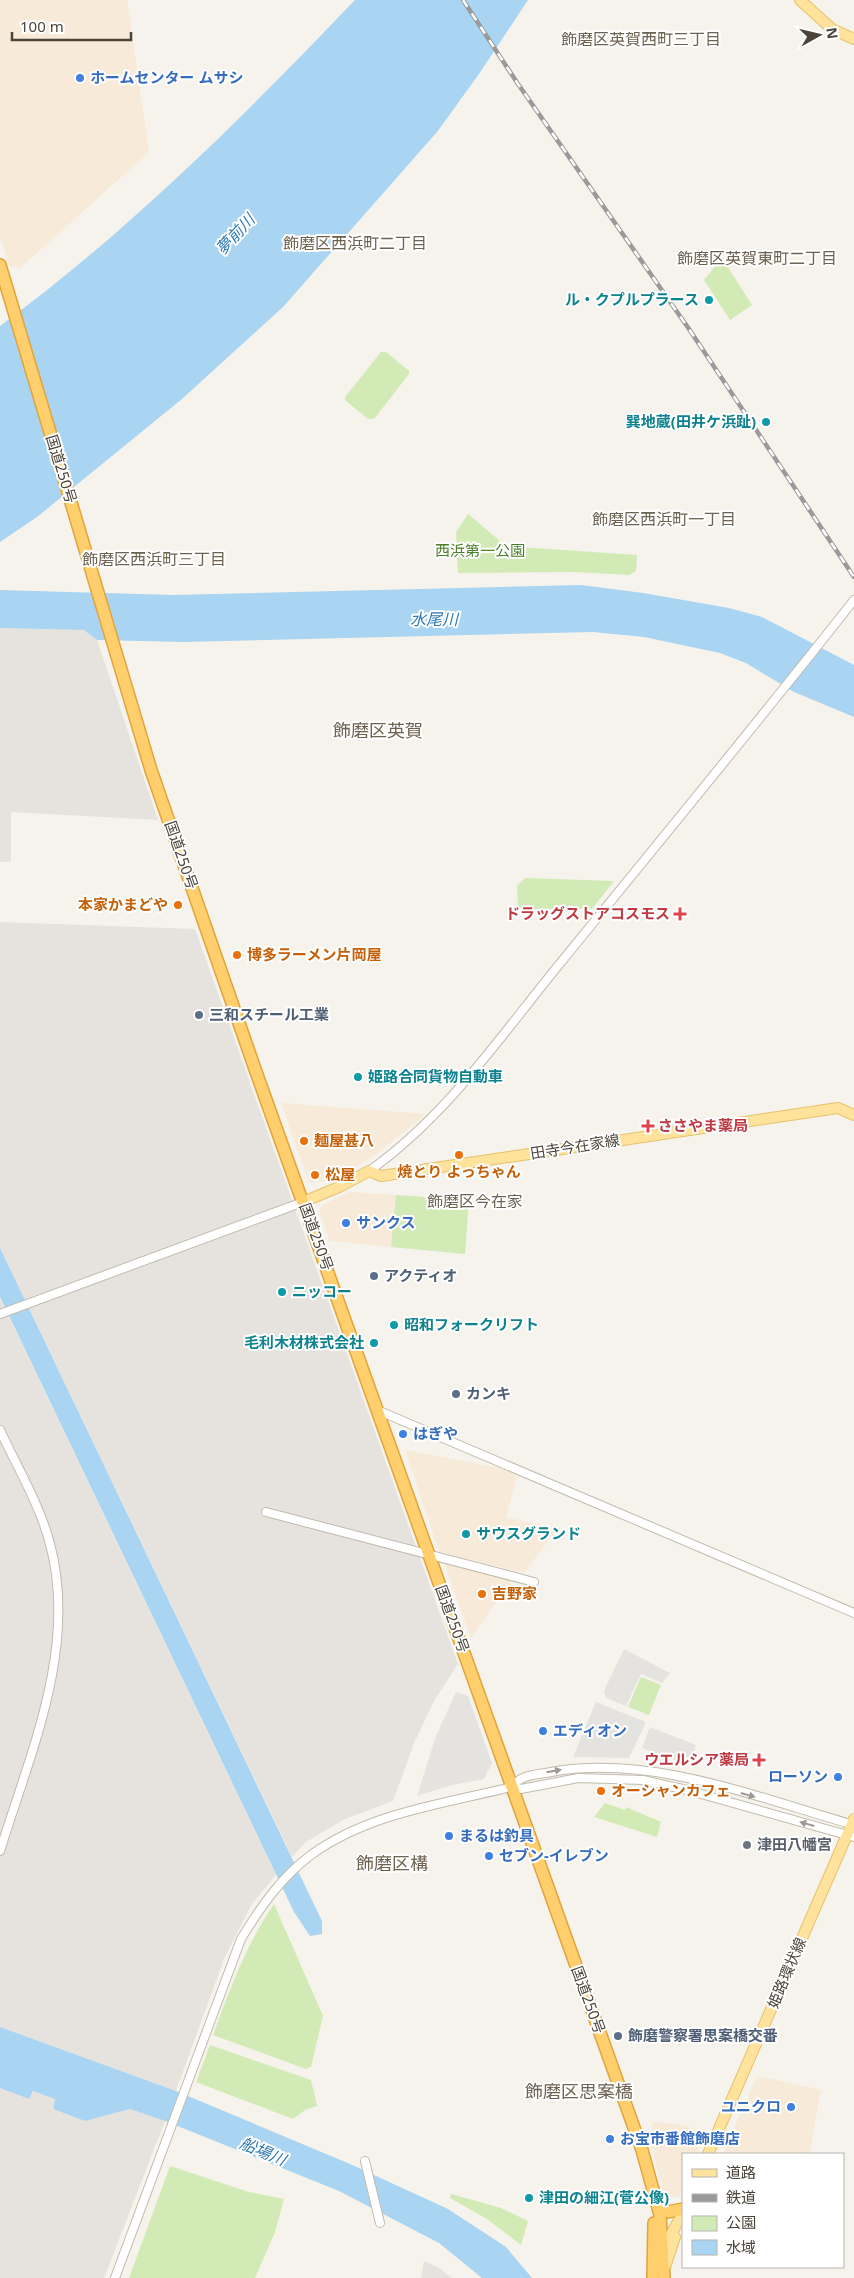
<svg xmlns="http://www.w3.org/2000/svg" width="854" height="2278" font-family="'Noto Sans','Noto Sans JP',sans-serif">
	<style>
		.commercial { fill: #f7ead8 }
		.industrial { fill: #e6e2dd }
		.green { fill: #d2eab5 }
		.parking { fill: #e5e3e0 }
		.water { fill: #a9d4f2 }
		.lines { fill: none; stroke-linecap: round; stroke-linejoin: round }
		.minor-casing { stroke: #c2bbae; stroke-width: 10 }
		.major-casing { stroke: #e6c16a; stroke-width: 12 }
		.highway-casing { stroke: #e0a43c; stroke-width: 14 }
		.minor { stroke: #fff; stroke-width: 8 }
		.major { stroke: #ffe39c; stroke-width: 10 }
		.highway { stroke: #ffcf6e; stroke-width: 11 }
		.rail-casing { stroke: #9a9a9a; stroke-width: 4.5 }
		.rail { stroke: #fff; stroke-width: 2.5; stroke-dasharray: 8; stroke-linecap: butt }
		.oneway { fill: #9c9892 }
		.shop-dot { fill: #3f7fe0; stroke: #fff; stroke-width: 2 }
		.culture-dot { fill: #0f9aa8; stroke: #fff; stroke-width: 2 }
		.food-dot { fill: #e8710a; stroke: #fff; stroke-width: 2 }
		.health-dot { fill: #e0444e; stroke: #fff; stroke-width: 2 }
		.service-dot { fill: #5c6f8a; stroke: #fff; stroke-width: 2 }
		.worship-dot { fill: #6b7280; stroke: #fff; stroke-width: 2 }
		.labels { text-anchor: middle; stroke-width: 4; stroke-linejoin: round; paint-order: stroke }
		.shop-label { font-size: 15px; font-weight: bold; fill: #366cbe; stroke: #fff; text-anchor: start }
		.culture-label { font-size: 15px; font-weight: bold; fill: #0d838f; stroke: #fff; text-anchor: start }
		.street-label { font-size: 15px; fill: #4b4439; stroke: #fff }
		.park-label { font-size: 15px; fill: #4a7f2a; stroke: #fff }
		.food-label { font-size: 15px; font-weight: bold; fill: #c56008; stroke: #fff; text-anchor: start }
		.health-label { font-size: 15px; font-weight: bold; fill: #be3a42; stroke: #fff; text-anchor: end }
		.service-label { font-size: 15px; font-weight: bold; fill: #4e5e75; stroke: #fff; text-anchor: start }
		.worship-label { font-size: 15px; font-weight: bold; fill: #5b616d; stroke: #fff; text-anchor: start }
		.neighbourhood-label { font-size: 16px; fill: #6e6250; stroke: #fff }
		.water-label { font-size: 16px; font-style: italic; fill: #2e7ab2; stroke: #fff }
		.quarter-label { font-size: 18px; fill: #6e6250; stroke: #fff }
	</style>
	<rect width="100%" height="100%" fill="#f6f3ec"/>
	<g class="commercial">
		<polygon points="0,0 127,0 149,152 20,268 9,266 0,237"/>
		<polygon points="281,1103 426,1114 374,1156 344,1174 329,1180 309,1183"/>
		<polygon points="349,1192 396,1195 391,1247 330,1241 319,1211 323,1205"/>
		<polygon points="405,1450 504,1469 517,1476 506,1517 557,1529 524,1573 439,1552"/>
		<polygon points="443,1560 513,1579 471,1638"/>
		<polygon points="757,2076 821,2090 809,2154 723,2154"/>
		<polygon points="653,2122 685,2125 705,2134 697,2154 683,2154 683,2187 679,2197 664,2197 650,2139"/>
	</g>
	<g class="industrial">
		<polygon points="0,628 85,630 97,640 158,820 11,812 11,862 0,862"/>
		<polygon points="0,922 195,929 458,1664 434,1701 415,1741 393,1801 345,1819 306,1842 292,1857 0,1248"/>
		<polygon points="0,1298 276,1875 252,1904 224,1959 176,2091 0,2027"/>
		<polygon points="0,2088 29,2099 33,2091 55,2099 53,2109 85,2121 130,2109 165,2121 104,2278 0,2278"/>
	</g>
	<g class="green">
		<polygon points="722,258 752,305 730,320 704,280"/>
		<polygon points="381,352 386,352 409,371 409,374 374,419 368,419 346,401 345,397"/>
		<polygon points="468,514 506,546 637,555 636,571 629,575 576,572 458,573 456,532"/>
		<polygon points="525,878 614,881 592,909 518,909 517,886"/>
		<polygon points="396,1195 469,1200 465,1254 391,1247"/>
		<polygon points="641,1677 661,1685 649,1715 628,1707"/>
		<polygon points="605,1803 625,1810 626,1807 661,1822 657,1837 594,1817"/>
		<path d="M274,1904L323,2016L311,2067L306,2069L213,2035C230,1989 246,1945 274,1904Z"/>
		<polygon points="210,2045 311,2080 317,2106 305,2110 293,2119 196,2082"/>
		<polygon points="170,2166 249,2192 284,2199 275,2232 255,2278 129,2278"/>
		<polygon points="451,2194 501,2208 528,2221 521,2245 487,2219 450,2198"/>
	</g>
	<g class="parking">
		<polygon points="624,1649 670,1673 662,1683 641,1674 626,1706 606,1698 604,1691"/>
		<polygon points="456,1692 468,1696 492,1763 484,1779 452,1785 417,1796 436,1736"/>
		<polygon points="596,1702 646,1722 629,1758 573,1757"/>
		<polygon points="650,1727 696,1745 691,1766 642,1748"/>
		<polygon points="424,2261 439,2268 452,2278 421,2278"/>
	</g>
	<g class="water">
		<path d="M355,0H528L479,74L437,132L283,307L182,399L37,517L0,542V326C130,230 244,116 355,0Z"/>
		<polygon points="581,585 643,593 729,608 762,617 854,665 854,717 794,692 746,663 720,653 644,637 593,632 184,642 97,640 84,630 0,628 0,590 173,595"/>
		<polygon points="0,1248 322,1921 322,1934 310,1936 294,1912 0,1297"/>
		<polygon points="0,2027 176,2091 350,2164 448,2209 506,2247 532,2278 482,2278 439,2243 339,2191 165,2121 130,2109 85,2121 53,2109 55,2099 33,2091 29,2099 0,2088"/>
	</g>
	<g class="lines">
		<defs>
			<g id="minor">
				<path d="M369,1171C448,1115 502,1034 562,961C660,841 758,722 854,600"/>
				<polyline points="0,1314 303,1202"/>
				<polyline points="377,1410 854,1613"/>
				<path d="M0,1430C17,1467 40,1505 50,1544C78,1647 30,1754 0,1851"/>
				<polyline points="266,1512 534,1582"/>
				<path d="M511,1787C522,1774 535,1775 551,1772C652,1754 758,1798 854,1825"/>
				<polyline points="365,2161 380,2223"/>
				<path d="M115,2278L241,1939C260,1908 281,1877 311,1855C368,1813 443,1804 511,1787L521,1789L578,1778L643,1780L687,1790L854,1837"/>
			</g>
			<g id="major">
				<polyline points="800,0 832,29 854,39"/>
				<polyline points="303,1202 339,1187 369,1171 381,1176 838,1108 854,1115"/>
				<polyline points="708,2154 854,1819"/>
				<polyline points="661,2252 683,2213"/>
				<polyline points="665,2267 675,2237"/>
			</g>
			<g id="highway">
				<polyline points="0,265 151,770 255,1069 642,2150 660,2215 664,2278"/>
				<polyline points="656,2202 668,2212 683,2209"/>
				<polyline points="653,2278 654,2223"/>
			</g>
		</defs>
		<use href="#minor" class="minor-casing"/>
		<use href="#major" class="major-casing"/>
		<use href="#highway" class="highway-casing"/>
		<use href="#minor" class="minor"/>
		<use href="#major" class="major"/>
		<use href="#highway" class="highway"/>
		<defs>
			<polyline id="rail" points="463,0 518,84 689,329 854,577"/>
		</defs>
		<use href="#rail" class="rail-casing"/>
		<use href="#rail" class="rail"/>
	</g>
	<defs><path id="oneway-solid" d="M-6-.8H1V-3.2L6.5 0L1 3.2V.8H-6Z" transform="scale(1.25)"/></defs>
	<g class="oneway">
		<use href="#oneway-solid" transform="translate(554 1771) rotate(-10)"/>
		<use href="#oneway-solid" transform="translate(748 1795) rotate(16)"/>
		<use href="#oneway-solid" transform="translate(807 1824) rotate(-164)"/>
	</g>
	<g class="shop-dot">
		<circle cx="80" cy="78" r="5"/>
		<circle cx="346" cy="1223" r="5"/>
		<circle cx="403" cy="1434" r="5"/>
		<circle cx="543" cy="1731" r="5"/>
		<circle cx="838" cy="1777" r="5"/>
		<circle cx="449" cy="1836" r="5"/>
		<circle cx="489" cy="1856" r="5"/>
		<circle cx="791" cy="2107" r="5"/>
		<circle cx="610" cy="2139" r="5"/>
	</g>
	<g class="culture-dot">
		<circle cx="709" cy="300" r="5"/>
		<circle cx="766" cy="422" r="5"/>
		<circle cx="358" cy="1077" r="5"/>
		<circle cx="282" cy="1292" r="5"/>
		<circle cx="394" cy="1325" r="5"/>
		<circle cx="374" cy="1343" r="5"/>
		<circle cx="466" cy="1534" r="5"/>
		<circle cx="529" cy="2198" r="5"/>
	</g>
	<g class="food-dot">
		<circle cx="178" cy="905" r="5"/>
		<circle cx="237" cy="955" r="5"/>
		<circle cx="304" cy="1141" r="5"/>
		<circle cx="459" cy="1155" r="5"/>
		<circle cx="315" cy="1175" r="5"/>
		<circle cx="482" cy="1594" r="5"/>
		<circle cx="601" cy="1791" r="5"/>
	</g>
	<g class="health-dot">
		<path d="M677.5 906.5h5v5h5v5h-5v5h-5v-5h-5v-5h5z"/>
		<path d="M645.5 1118.5h5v5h5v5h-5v5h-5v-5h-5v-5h5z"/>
		<path d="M756.5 1752.5h5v5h5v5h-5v5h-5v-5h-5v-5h5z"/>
	</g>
	<g class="service-dot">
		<circle cx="199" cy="1015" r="5"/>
		<circle cx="374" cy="1276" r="5"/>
		<circle cx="456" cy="1394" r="5"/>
		<circle cx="618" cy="2036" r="5"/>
	</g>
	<circle class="worship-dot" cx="747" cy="1845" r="5"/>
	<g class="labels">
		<g class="shop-label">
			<text x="90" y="83">ホームセンター ムサシ</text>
			<text x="356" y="1228">サンクス</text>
			<text x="413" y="1439">はぎや</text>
			<text x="553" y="1736">エディオン</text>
			<text x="828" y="1782" text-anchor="end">ローソン</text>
			<text x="459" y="1841">まるは釣具</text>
			<text x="499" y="1861">セブン-イレブン</text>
			<text x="781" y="2112" text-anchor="end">ユニクロ</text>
			<text x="620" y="2144">お宝市番館飾磨店</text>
		</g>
		<g class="culture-label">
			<text x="699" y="305" text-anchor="end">ル・クプルプラース</text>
			<text x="756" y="427" text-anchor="end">巽地蔵(田井ケ浜趾)</text>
			<text x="368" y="1082">姫路合同貨物自動車</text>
			<text x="292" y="1297">ニッコー</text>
			<text x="404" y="1330">昭和フォークリフト</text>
			<text x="364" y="1348" text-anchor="end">毛利木材株式会社</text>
			<text x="476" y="1539">サウスグランド</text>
			<text x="539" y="2203">津田の細江(菅公像)</text>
		</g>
		<g class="street-label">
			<text transform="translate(61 469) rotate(73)" y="5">国道250号</text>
			<text transform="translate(181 855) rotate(71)" y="5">国道250号</text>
			<text transform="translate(575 1147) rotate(-9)" y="5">田寺今在家線</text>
			<text transform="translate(316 1237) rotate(70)" y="5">国道250号</text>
			<text transform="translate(452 1619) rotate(70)" y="5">国道250号</text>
			<text transform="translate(787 1973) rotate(-67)" y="5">姫路環状線</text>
			<text transform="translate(588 2000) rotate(70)" y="5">国道250号</text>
		</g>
		<g class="park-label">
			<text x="480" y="556">西浜第一公園</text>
		</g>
		<g class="food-label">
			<text x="168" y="910" text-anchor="end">本家かまどや</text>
			<text x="247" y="960">博多ラーメン片岡屋</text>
			<text x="314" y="1146">麺屋甚八</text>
			<text x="459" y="1177" text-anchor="middle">焼とり よっちゃん</text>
			<text x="325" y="1180">松屋</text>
			<text x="492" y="1599">吉野家</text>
			<text x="611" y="1796">オーシャンカフェ</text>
		</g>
		<g class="health-label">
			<text x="670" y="919">ドラッグストアコスモス</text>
			<text x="658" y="1131" text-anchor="start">ささやま薬局</text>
			<text x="749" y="1765">ウエルシア薬局</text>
		</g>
		<g class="service-label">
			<text x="209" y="1020">三和スチール工業</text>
			<text x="384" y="1281">アクティオ</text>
			<text x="466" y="1399">カンキ</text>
			<text x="628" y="2041">飾磨警察署思案橋交番</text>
		</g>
		<g class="worship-label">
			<text x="757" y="1850">津田八幡宮</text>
		</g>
		<g class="neighbourhood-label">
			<text x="641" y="45">飾磨区英賀西町三丁目</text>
			<text x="355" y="249">飾磨区西浜町二丁目</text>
			<text x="757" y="264">飾磨区英賀東町二丁目</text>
			<text x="664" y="525">飾磨区西浜町一丁目</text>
			<text x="154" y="565">飾磨区西浜町三丁目</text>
			<text x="475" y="1207">飾磨区今在家</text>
		</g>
		<g class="water-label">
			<text transform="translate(235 234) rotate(-47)" y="6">夢前川</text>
			<text x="434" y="625">水尾川</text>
			<text transform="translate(263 2151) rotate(23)" y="6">船場川</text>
		</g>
		<g class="quarter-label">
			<text x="378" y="737">飾磨区英賀</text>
			<text x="392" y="1870">飾磨区構</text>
			<text x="579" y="2098">飾磨区思案橋</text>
		</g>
	</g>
	<rect x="682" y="2153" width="162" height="115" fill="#ffffff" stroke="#b7b4b0"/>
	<rect x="692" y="2169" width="25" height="8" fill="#ffe39c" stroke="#b7b4b0"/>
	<text x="726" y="2178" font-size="15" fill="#4b4439">道路</text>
	<rect x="692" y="2194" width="25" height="8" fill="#9a9a9a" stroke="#b7b4b0"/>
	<text x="726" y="2203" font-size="15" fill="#4b4439">鉄道</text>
	<rect x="692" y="2216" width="25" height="15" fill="#d2eab5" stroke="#b7b4b0"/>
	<text x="726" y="2228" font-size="15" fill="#4b4439">公園</text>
	<rect x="692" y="2240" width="25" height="15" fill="#a9d4f2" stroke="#b7b4b0"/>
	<text x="726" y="2253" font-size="15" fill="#4b4439">水域</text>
	<g transform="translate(819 35) rotate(82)" stroke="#ffffff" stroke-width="4" paint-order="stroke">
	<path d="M0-4L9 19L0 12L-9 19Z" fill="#4b4439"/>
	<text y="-8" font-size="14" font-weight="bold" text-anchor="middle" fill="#4b4439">N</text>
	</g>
	<path d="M12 32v8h119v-8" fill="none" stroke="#4b4439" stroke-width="2.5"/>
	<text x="20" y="32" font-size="15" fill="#4b4439" stroke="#ffffff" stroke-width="4" paint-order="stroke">100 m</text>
</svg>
